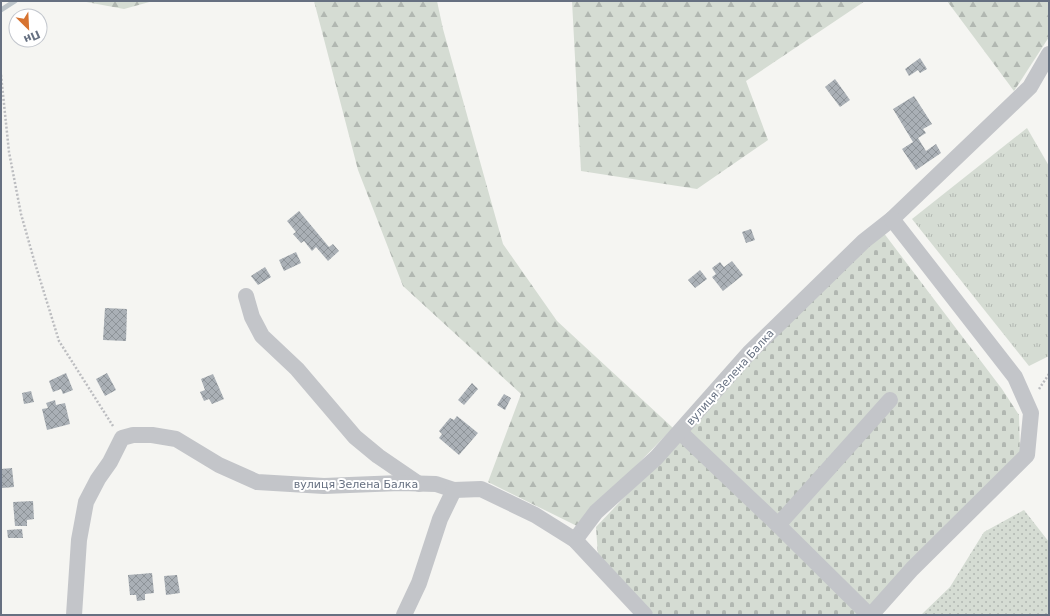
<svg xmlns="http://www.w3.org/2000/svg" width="1050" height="616" font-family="'DejaVu Sans',sans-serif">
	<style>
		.grass { fill: url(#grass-tufts) }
		.forest { fill: url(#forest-firs) }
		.cemetery { fill: url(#cemetery-stones) }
		.garden { fill: url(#garden-dots) }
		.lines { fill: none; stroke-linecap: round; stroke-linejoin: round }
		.stream { stroke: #bcc4c9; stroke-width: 5 }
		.building { fill: url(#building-cross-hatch) }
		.path { stroke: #bcbdc0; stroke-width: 2.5; stroke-dasharray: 2 2; stroke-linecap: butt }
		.minor { stroke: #c3c5c9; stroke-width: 16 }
		.labels { text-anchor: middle; stroke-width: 4; stroke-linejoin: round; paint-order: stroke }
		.street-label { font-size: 11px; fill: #667081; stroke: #fff }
	</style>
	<defs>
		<pattern id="grass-tufts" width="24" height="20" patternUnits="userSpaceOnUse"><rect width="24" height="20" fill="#d5dcd3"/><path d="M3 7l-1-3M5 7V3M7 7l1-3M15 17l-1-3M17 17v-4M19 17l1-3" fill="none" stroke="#b1b7b1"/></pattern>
		<pattern id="forest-firs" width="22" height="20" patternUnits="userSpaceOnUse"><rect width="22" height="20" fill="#d5dcd3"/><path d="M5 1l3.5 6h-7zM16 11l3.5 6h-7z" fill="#b1b7b1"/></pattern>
		<pattern id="cemetery-stones" width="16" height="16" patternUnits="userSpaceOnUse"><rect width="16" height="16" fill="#d5dcd3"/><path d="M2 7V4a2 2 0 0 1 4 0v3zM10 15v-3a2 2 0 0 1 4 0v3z" fill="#b1b7b1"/></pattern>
		<pattern id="garden-dots" width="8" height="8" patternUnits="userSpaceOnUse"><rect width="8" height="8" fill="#d5dcd3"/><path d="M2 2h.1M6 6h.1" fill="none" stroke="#b1b7b1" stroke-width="1.8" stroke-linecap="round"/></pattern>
		<pattern id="building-cross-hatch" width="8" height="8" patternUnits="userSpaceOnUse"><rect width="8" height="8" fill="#aab0b6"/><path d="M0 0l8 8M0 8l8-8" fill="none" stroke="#8e9499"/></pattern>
	</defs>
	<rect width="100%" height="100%" fill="#f5f5f2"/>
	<polygon class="grass" points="1027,128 1049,166 1049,356 1029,366 912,219"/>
	<g class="forest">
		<polygon points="81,1 153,1 124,9"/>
		<polygon points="314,1 437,1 443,29 503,244 557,321 673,428 577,526 488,482 521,394 403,286 358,170"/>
		<polygon points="572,1 865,1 746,81 768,140 697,189 581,171"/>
		<polygon points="947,1 1049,1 1049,37 1014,91"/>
	</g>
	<polygon class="cemetery" points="883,232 1002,389 1019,415 1020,453 865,615 654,615 598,556 596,527 686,432 753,356"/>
	<polygon class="garden" points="1024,510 1049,542 1049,615 921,615 950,587 984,532"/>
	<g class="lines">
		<polyline class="stream" points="1,10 15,1"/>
	</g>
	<g class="building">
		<polygon points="920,58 927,69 920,73 918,70 909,76 905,69"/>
		<polygon points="835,79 850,100 840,107 825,87"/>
		<polygon points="914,96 932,124 923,129 926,133 918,138 926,151 936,144 941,153 916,170 902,149 913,142 893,109"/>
		<polygon points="299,211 329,247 333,244 339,251 328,261 316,247 312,251 304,241 301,243 293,234 296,232 287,221"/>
		<polygon points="751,229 755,240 746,243 742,232"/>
		<polygon points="296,252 301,263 284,271 279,260"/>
		<polygon points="732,261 743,275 723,291 712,277 716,274 712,268 720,262 724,267"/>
		<polygon points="265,267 271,277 258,285 251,276"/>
		<polygon points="700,270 707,279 695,288 688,280"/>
		<polygon points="105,308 127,309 126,341 103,340"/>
		<polygon points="66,373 73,390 63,394 61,389 53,392 49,381"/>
		<polygon points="107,373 116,390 105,396 96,379"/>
		<polygon points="213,374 224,399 212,404 209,399 204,401 200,392 205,390 201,379"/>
		<polygon points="472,383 478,389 464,405 458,400"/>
		<polygon points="31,391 34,402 24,404 22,393"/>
		<polygon points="504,394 511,398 505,410 497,405"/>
		<polygon points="55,400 56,405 65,403 70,424 47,430 42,409 48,408 46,403"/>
		<polygon points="457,416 478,433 459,455 439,438 442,434 439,431 450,418 454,420"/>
		<polygon points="12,468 14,487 2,488 1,469"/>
		<polygon points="33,501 34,519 27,520 27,526 15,526 13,502"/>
		<polygon points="22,529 23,538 8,538 7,530"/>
		<polygon points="152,573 154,593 145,594 145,600 137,601 136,595 130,595 128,575"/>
		<polygon points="177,575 180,593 166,595 164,576"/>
	</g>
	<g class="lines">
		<g class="path">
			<polyline points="1,75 9,152 21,214 34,260 59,341 113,426"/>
			<polyline points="1039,389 1049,374"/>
		</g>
		<g class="minor">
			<polyline points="246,296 252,317 262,336 297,369 355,437 378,456 419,484"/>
			<polyline points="680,432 778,525 869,615"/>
			<polyline points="778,525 890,400"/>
			<polyline points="575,540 596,512 656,458 749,353 864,241 892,219 1030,87 1049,54"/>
			<polyline points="74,615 79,540 86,502 98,479 110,462 122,438 133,435 152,435 176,439 219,465 257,482 324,486 400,483 436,484 454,490 481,489 535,515 575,540 645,615"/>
			<polyline points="404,615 419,583 440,519 454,490"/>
			<polyline points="871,615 912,569 1027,455 1031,413 1015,377 892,219"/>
		</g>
	</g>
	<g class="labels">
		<g class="street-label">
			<text transform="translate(730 377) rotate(-48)" y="4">вулиця Зелена Балка</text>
			<text x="356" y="488">вулиця Зелена Балка</text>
		</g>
	</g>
	<rect width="1050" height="616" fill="none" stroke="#667081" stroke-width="4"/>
	<g transform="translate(28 28) rotate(156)"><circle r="19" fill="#ffffff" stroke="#c2c6cd"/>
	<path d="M0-3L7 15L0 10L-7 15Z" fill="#d77330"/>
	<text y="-6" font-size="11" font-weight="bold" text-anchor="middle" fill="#667081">Пн</text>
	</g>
</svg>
